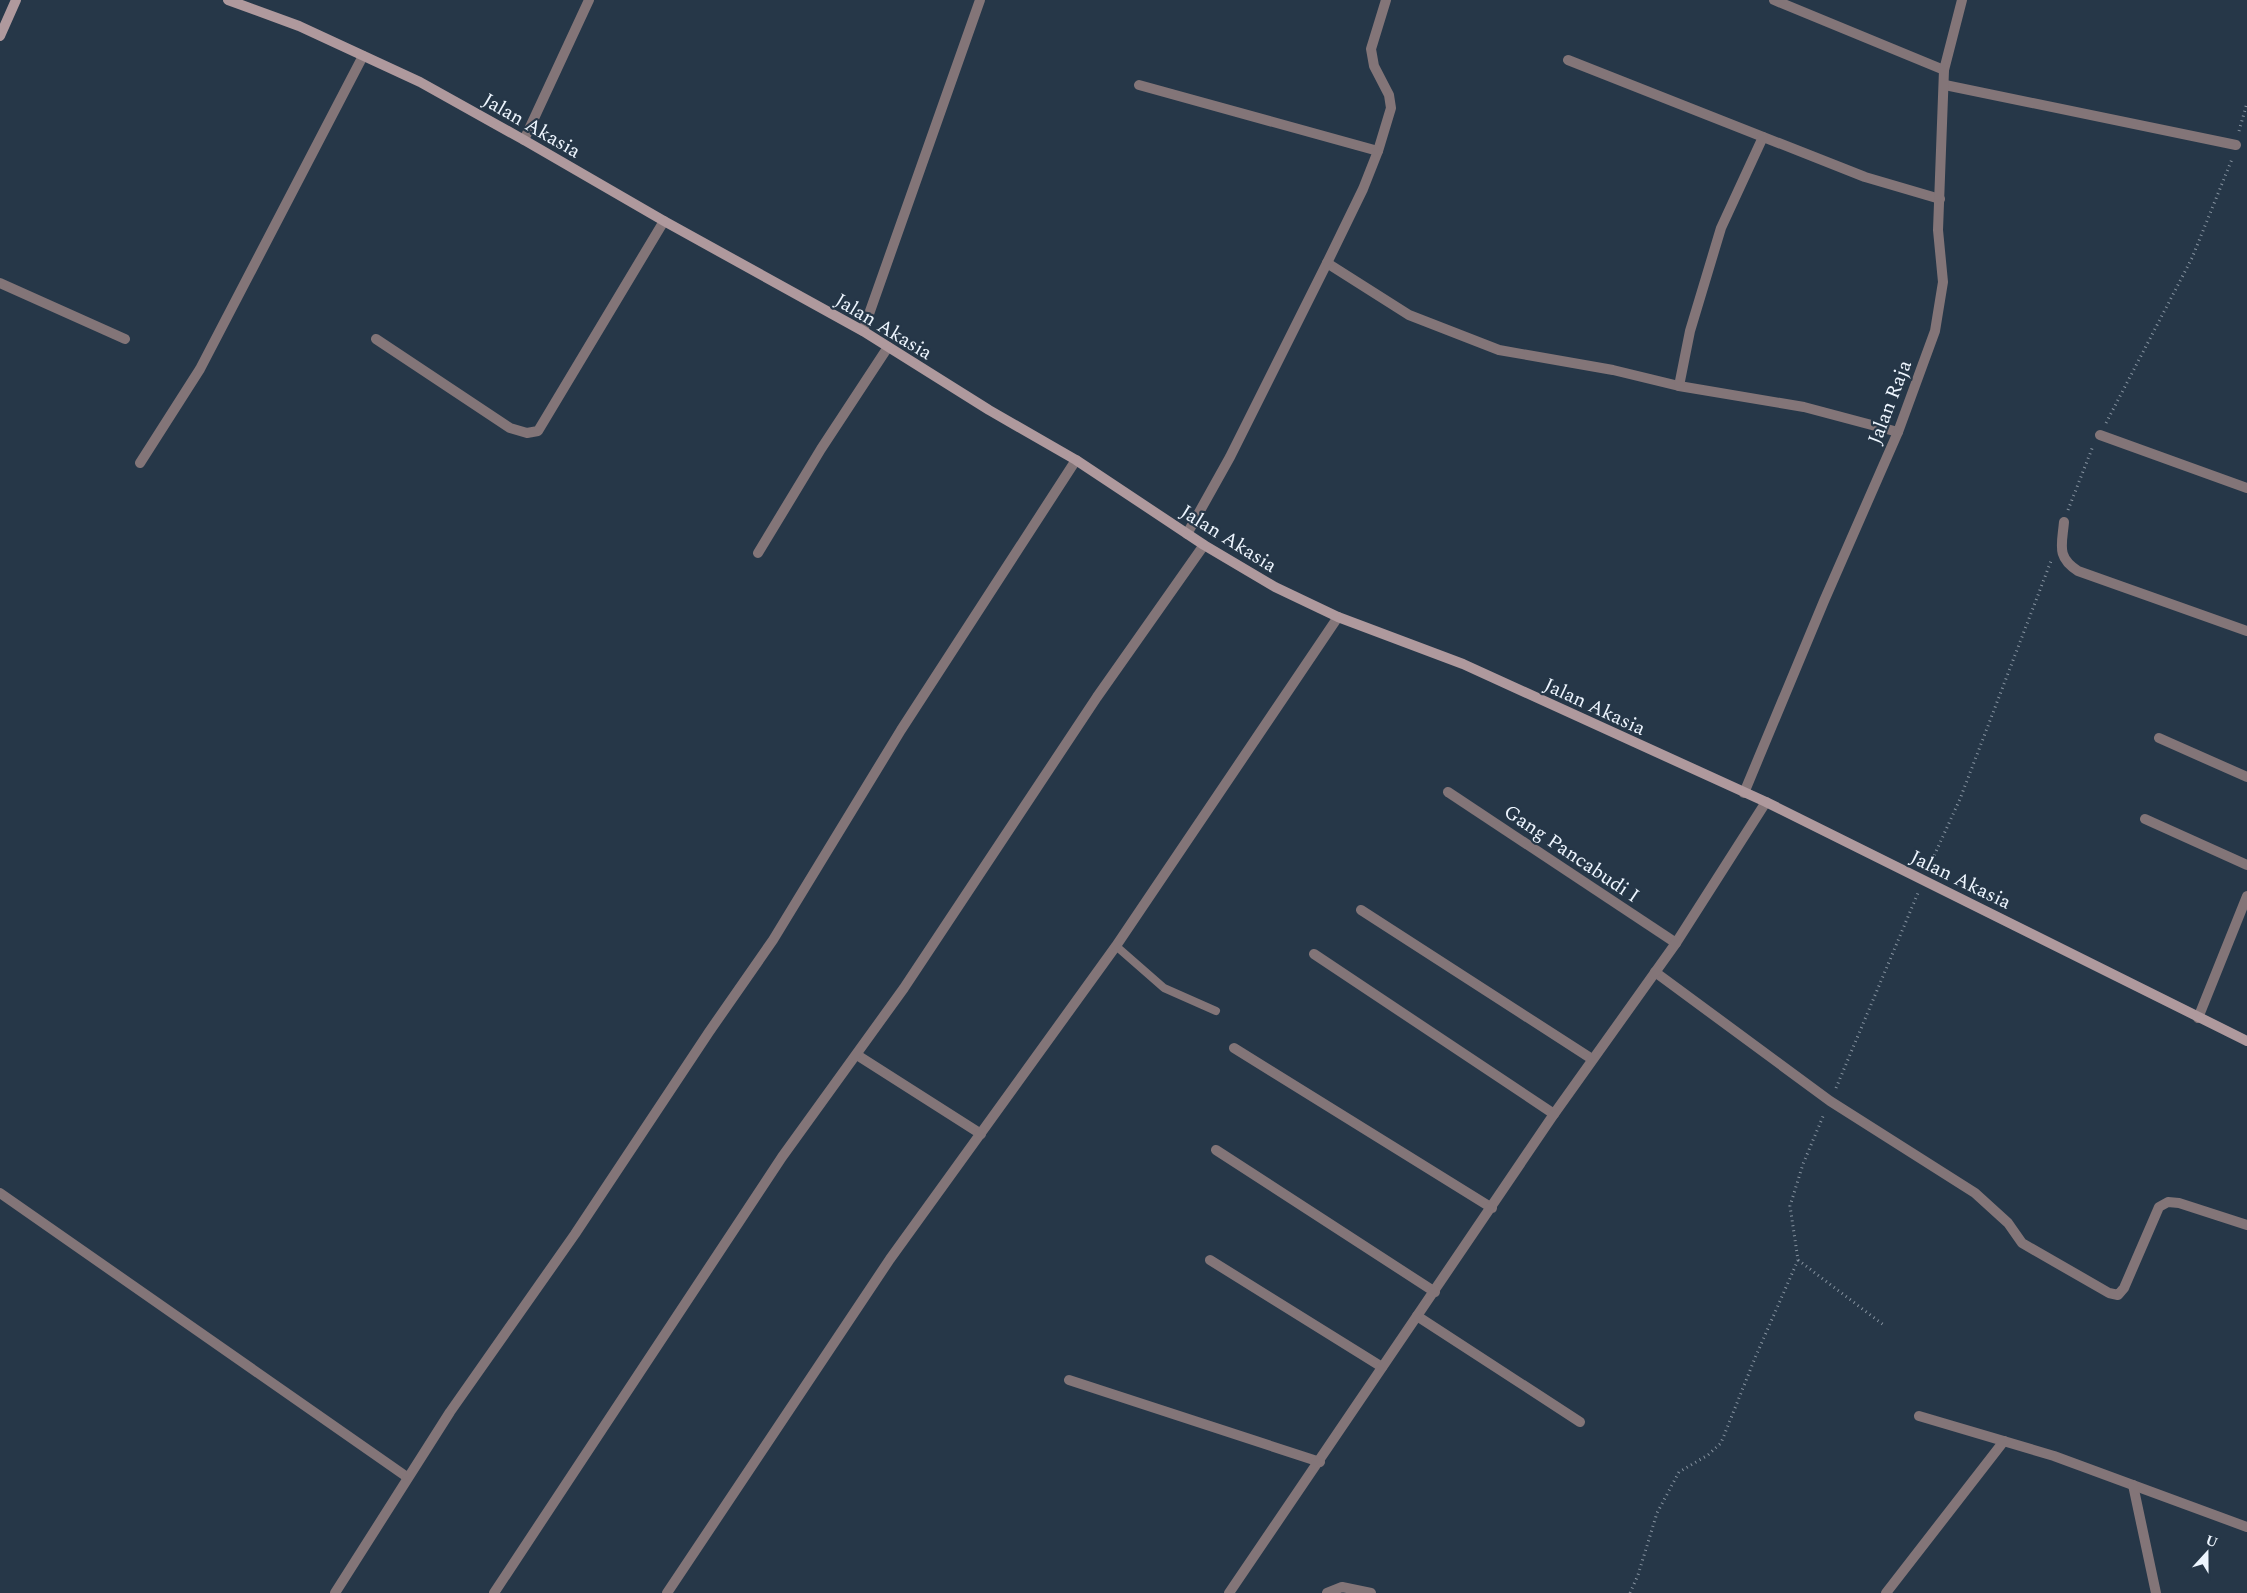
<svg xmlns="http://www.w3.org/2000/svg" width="2247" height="1593" font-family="Spectral,serif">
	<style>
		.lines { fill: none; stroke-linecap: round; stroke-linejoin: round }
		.path { stroke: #8693a0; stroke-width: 3; stroke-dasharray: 1 4; stroke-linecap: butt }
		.lane { stroke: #837578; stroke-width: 8 }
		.street { stroke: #837578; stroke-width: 10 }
		.secondary { stroke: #af999d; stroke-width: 10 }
		.labels { text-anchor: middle; stroke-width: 4.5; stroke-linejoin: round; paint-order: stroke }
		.street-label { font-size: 20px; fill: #edf5fe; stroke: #263748 }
	</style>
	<rect width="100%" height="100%" fill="#263748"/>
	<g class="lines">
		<g class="path">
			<polyline points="2239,131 2247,103"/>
			<polyline points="2106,423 2192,258 2232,159"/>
			<polyline points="2068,510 2093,446"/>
			<polyline points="1928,869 1960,799 2051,561"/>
			<polyline points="1836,1088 1918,893"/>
			<polyline points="1798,1260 1885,1326"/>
			<polyline points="1630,1593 1638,1575 1657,1513 1679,1472 1708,1455 1721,1443 1755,1358 1798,1260 1790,1206 1803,1164 1824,1114"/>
		</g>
		<polyline class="lane" points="1116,946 1164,988 1216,1011"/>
		<g class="street">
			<polyline points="1774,0 1944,70"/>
			<polyline points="1568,60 1865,177 1940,199"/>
			<polyline points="1139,85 1378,151"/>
			<polyline points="1945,85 2236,145"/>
			<polyline points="524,140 589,0"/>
			<polyline points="1327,263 1409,315 1499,350 1613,370 1679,386 1804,407 1898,432"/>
			<polyline points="0,283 125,339"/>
			<polyline points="863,331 980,0"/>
			<polyline points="376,339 510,428 527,433 538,431 664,221"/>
			<polyline points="1679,386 1690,331 1721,228 1763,137"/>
			<polyline points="2100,435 2247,488"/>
			<polyline points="140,463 200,369 363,56"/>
			<path d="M2064,522C2062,545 2056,557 2078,571L2247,631"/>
			<polyline points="1187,534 1230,457 1327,263 1363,189 1378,151 1391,108 1389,95 1374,66 1371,49 1386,0"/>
			<polyline points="758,553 821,449 888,347"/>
			<polyline points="2159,738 2247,777"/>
			<polyline points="1448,792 1676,943"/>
			<polyline points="1744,793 1824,601 1898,432 1935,331 1943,282 1938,230 1944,70 1962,0"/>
			<polyline points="2145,819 2247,865"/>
			<polyline points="1361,910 1592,1059"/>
			<polyline points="1314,954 1554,1114"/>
			<polyline points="1655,972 1830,1101 1975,1193 2008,1223 2022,1243 2109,1293 2118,1295 2124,1288 2159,1207 2168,1202 2179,1203 2247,1225"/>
			<polyline points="2198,1018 2247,896"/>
			<polyline points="1234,1048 1492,1208"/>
			<polyline points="857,1055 981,1134"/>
			<polyline points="1216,1150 1435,1292"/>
			<polyline points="0,1193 407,1477"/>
			<polyline points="1210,1260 1382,1367"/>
			<polyline points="1417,1316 1580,1422"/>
			<polyline points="1069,1380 1320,1462"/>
			<polyline points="1919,1416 2054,1456 2247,1527"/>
			<polyline points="2133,1485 2156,1593"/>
			<polyline points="335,1593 450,1412 575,1234 709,1032 773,940 901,730 1076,460"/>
			<polyline points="494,1593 782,1157 904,988 1097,697 1204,545"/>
			<polyline points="667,1593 890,1259 1116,946 1338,617"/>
			<polyline points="1229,1593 1554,1114 1676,943 1766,802"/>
			<polyline points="1327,1593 1342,1587 1371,1593"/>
			<polyline points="1886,1593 2004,1441"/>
		</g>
		<g class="secondary">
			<polyline points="228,0 299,26 420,82 524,140 664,221 863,331 989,410 1076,460 1204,545 1275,587 1338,617 1463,664 1766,802 2247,1041"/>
			<polyline points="0,36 16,0"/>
		</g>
	</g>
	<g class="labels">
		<g class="street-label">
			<text transform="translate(532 125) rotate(30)" y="7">Jalan Akasia</text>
			<text transform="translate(884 326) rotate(31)" y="7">Jalan Akasia</text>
			<text transform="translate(1889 402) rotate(-69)" y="7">Jalan Raja</text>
			<text transform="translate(1229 538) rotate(32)" y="7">Jalan Akasia</text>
			<text transform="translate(1595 706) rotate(25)" y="7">Jalan Akasia</text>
			<text transform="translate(1572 853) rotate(34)" y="7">Gang Pancabudi I</text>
			<text transform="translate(1961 879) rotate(26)" y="7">Jalan Akasia</text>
		</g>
	</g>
	<g transform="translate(2207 1553) rotate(21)" stroke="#263748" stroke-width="4" paint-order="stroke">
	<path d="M0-4L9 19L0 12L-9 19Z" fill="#edf5fe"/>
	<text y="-8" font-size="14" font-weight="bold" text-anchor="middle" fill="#edf5fe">U</text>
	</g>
</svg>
